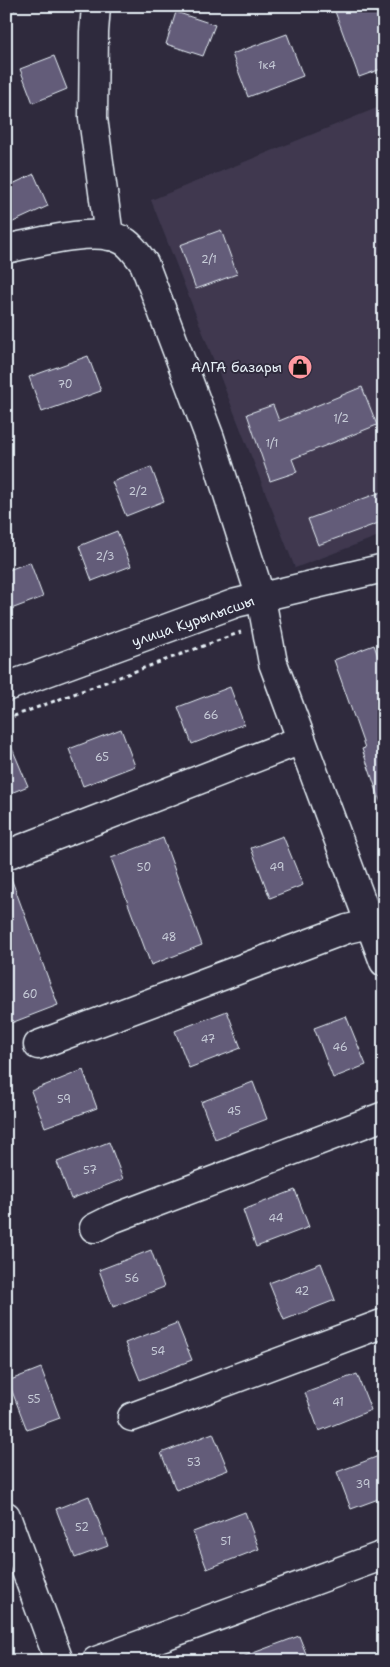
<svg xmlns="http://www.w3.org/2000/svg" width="390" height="1667" font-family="'Shantell Sans',sans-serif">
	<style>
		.built { fill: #3f394f }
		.building { fill: #645c79; stroke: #e8f1f8 }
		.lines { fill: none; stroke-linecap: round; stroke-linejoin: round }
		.minor-casing { stroke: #e8f1f8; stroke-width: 31 }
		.path { stroke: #e8f1f8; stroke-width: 3; stroke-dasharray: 4 4; stroke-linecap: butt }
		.minor { stroke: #2f2a3d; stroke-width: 28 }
		.labels { text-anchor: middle; stroke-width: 4; stroke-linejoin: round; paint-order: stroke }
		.number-label { font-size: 11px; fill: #c7ccd8 }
		.poi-label { font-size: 14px; fill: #e8f1f8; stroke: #2f2a3d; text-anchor: end }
		.street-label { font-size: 14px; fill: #e8f1f8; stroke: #2f2a3d }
	</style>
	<rect width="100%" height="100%" fill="#2f2a3d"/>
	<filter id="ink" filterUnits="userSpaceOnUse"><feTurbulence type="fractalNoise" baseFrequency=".02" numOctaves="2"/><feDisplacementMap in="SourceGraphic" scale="10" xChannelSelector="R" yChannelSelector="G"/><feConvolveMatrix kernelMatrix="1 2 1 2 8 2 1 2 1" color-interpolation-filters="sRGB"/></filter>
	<g filter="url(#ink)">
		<polygon class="built" points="384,105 384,534 295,568 151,200"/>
		<g class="building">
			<polygon points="333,6 381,6 384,15 384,68 359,77"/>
			<polygon points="176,12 215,25 203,56 166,44"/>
			<polygon points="287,34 303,76 248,97 232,54"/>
			<polygon points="54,56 67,89 33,103 20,69"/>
			<polygon points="34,174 48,206 11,223 6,211 6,187"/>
			<polygon points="221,230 237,274 196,289 180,245"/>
			<polygon points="88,356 101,391 42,412 29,377"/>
			<polygon points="362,387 377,425 292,459 297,472 270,481 247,414 273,405 279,421"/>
			<polygon points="151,467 164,501 126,516 112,482"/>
			<polygon points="384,491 384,521 318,545 308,519"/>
			<polygon points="117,531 131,566 92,581 79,546"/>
			<polygon points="30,562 43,597 6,611 6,571"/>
			<polygon points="374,645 384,673 384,803 381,803 362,749 365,748 334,660"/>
			<polygon points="230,687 244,724 192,744 178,707"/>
			<polygon points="121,729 135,766 83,786 69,749"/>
			<polygon points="6,734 28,786 6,795"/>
			<polygon points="283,836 303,885 270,898 251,848"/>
			<polygon points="163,838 202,945 151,965 111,858"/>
			<polygon points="6,870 8,870 58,1005 6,1025"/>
			<polygon points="227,1011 241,1048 189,1068 175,1031"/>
			<polygon points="346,1016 366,1065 333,1078 314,1028"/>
			<polygon points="83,1070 97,1108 45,1127 31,1091"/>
			<polygon points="253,1082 267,1119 215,1139 201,1102"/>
			<polygon points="109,1142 123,1179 71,1199 57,1162"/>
			<polygon points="295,1190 309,1227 256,1247 243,1210"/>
			<polygon points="151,1250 164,1287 113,1307 99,1270"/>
			<polygon points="321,1263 335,1300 284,1320 269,1283"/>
			<polygon points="177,1323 192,1360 140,1380 125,1343"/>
			<polygon points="41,1368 60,1418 27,1430 8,1381"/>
			<polygon points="357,1374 371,1410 319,1431 305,1393"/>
			<polygon points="213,1433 228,1470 176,1490 161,1453"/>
			<polygon points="384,1454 384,1497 351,1509 337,1472"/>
			<polygon points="89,1496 108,1546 75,1558 56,1509"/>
			<polygon points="245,1512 259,1549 207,1569 193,1532"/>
			<polygon points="299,1636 309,1661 238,1661 237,1659"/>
		</g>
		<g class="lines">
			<defs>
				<g id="minor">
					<polyline points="96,6 94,32 93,118 109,236"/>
					<path d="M6,249C35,243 96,226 122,240C131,244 138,256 144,263L210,438L261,598L273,663L384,962"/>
					<polyline points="6,687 236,603 384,568"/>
					<polyline points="6,855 301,740"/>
					<polyline points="38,1045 347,929 369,924"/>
					<polyline points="94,1228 112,1219 384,1116"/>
					<polyline points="132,1417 384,1323"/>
					<polyline points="6,1516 59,1661"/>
					<polyline points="96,1661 384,1555"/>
				</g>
			</defs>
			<use href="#minor" class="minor-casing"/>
			<g class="path">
				<polyline points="6,13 20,6"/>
				<polyline points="6,719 241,632"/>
			</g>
			<use href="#minor" class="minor"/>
		</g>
	</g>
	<defs>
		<symbol id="shop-disc" viewBox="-11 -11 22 22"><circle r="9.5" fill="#ff9aa2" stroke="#2f2a3d"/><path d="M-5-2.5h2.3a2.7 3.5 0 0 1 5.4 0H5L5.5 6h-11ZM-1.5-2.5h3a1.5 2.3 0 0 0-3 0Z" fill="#111"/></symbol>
	</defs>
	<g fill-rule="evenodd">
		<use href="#shop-disc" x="286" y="353" width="28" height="28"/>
	</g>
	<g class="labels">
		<g class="number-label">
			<text x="267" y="69">1к4</text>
			<text x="209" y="263">2/1</text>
			<text x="65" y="388">70</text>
			<text x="341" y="422">1/2</text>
			<text x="272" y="447">1/1</text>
			<text x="138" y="495">2/2</text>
			<text x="105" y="560">2/3</text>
			<text x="211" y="719">66</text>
			<text x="102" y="761">65</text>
			<text x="144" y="871">50</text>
			<text x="277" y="871">49</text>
			<text x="169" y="941">48</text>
			<text x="30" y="998">60</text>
			<text x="208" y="1043">47</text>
			<text x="340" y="1051">46</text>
			<text x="64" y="1103">59</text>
			<text x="234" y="1115">45</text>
			<text x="90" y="1174">57</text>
			<text x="276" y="1222">44</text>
			<text x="132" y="1282">56</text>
			<text x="302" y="1295">42</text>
			<text x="158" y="1355">54</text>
			<text x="34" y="1403">55</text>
			<text x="338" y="1406">41</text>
			<text x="194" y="1466">53</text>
			<text x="363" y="1488">39</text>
			<text x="82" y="1531">52</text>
			<text x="226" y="1545">51</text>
		</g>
		<g class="poi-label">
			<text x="282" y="372">АЛГА базары</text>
		</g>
		<g class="street-label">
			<text transform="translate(193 621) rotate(-19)" y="5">улица Курылысшы</text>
		</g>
	</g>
	<rect width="390" height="1667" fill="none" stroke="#2f2a3d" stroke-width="25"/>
	<rect x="12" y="12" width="365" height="1642" fill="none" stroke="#e8f1f8" stroke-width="2" filter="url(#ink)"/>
</svg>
